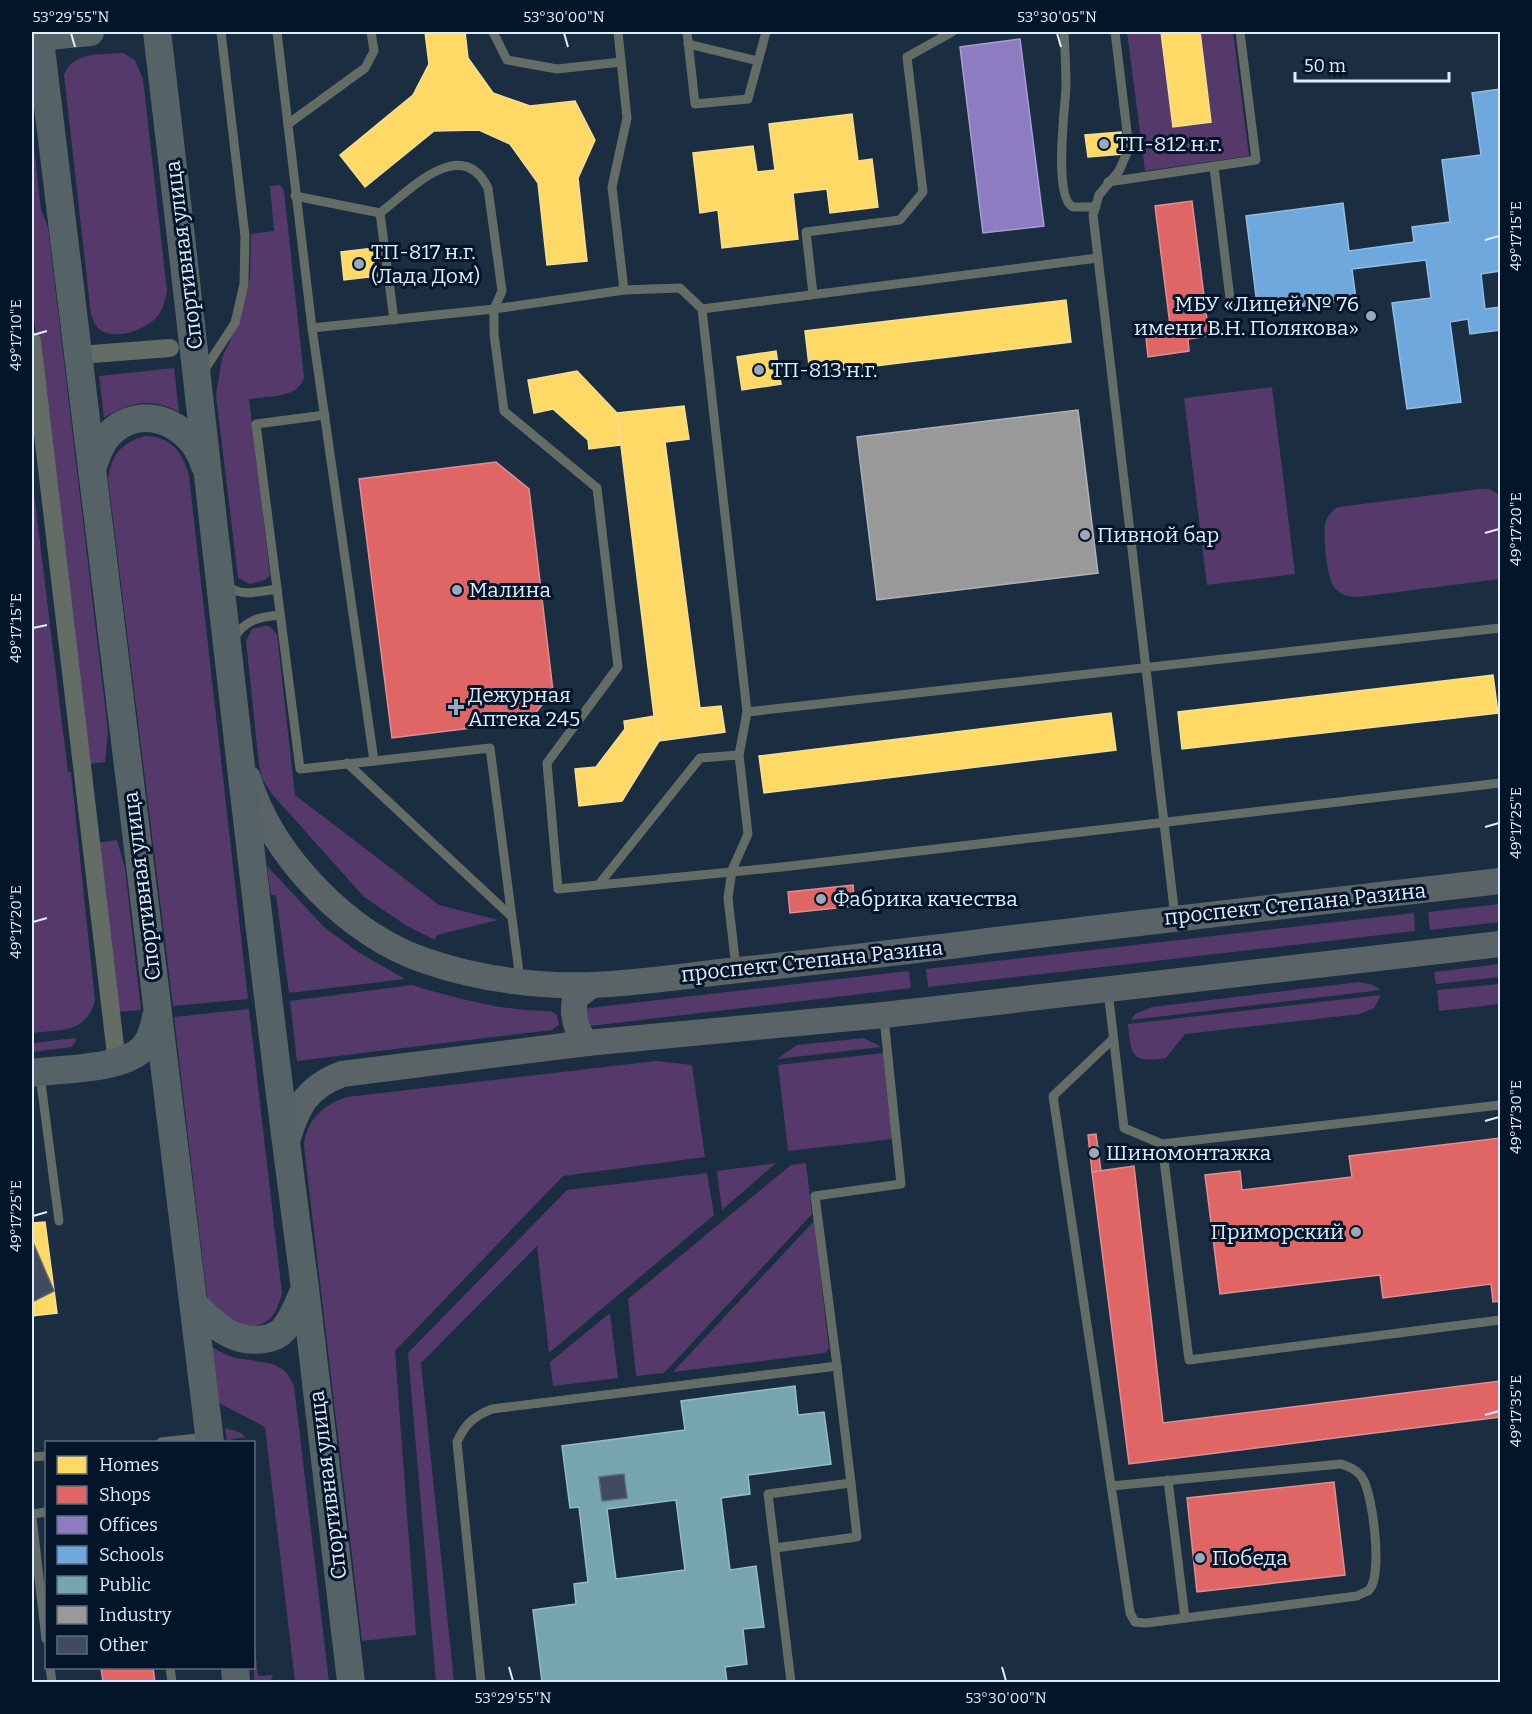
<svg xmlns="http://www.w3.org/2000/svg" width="1532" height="1714" font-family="Bitter,serif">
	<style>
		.green { fill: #55396b }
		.homes { fill: #ffd966; stroke: #f5df94; stroke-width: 1.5 }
		.shops { fill: #e06666; stroke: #df8e94; stroke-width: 1.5 }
		.offices { fill: #8e7cc3; stroke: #a69ed5; stroke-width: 1.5 }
		.schools { fill: #6fa8dc; stroke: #90bde6; stroke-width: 1.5 }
		.public { fill: #76a5af; stroke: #95bbc7; stroke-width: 1.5; fill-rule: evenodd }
		.industry { fill: #999; stroke: #aeb2b7; stroke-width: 1.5 }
		.building { fill: #404b5f; stroke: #5b667b; stroke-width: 1.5 }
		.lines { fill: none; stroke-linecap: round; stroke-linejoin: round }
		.service { stroke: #646c66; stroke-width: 9 }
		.minor { stroke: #646c66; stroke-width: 18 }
		.secondary { stroke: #5a6466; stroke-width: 26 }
		.primary { stroke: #566366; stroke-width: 28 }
		.ticks { fill: none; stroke: #deedfe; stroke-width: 2 }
		.poi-dot { fill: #99aabc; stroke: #041529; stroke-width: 2 }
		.labels { text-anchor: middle; stroke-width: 6; stroke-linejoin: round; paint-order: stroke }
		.poi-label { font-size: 21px; fill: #deedfe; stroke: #041529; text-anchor: start }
		.street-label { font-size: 21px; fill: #deedfe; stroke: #041529 }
		.neatline { fill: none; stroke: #deedfe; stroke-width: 2 }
		.ticks-label { font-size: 15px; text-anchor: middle; fill: #deedfe }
	</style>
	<rect width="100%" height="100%" fill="#1a2d41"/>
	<g class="green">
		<polygon points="1127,32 1233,32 1249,156 1145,171"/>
		<path d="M123,53L135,60L143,79L167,291C165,299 164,307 159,314C149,329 119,340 102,331C96,328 94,321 91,315L64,75C73,51 100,55 123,53Z"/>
		<polygon points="32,129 41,210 48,227 108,731 105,762 88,764 32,301"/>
		<path d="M280,185L284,191L304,377C299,399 267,396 249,399L270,575L265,580L250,584L238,578L216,395L222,358L239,321L250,278L251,234L274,231L270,186Z"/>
		<path d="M174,368L179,412C152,397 129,402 104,418L99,376Z"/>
		<polygon points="1272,387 1295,574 1207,585 1184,398"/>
		<path d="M145,436C170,436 183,452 189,476L248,999L173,1006L108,479C111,455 122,442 145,436Z"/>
		<path d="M32,477L68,772H71L95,1001C85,1034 62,1029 32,1033Z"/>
		<path d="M1480,489H1489L1500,495V579L1359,597C1349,597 1340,595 1334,587C1327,578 1322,532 1326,521C1328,515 1332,511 1338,507Z"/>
		<polygon points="264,626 269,626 277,634 295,795 439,905 498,920 437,935 435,940 407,926 364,897 272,794 263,780 259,765 246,641 252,629"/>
		<polygon points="117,840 125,868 141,1010 116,1012 97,843"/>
		<polygon points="267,866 325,928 358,952 405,979 289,993 276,895 271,895"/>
		<polygon points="1500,904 1500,922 1430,930 1428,912"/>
		<polygon points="1414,913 1415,931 928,987 926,969"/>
		<polygon points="1500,964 1500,977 1436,984 1434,972"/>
		<polygon points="909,971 911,988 590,1026 580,1013 589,1008"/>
		<polygon points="1359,982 1373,985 1381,990 1131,1020 1135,1014 1152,1007"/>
		<polygon points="1500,984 1500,1004 1439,1011 1437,990"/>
		<path d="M412,985C458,999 503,1011 551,1011L557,1015L559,1025L552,1030L297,1061L290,1001Z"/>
		<path d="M1381,995L1374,1008L1360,1014L1185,1034L1166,1058C1132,1063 1131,1057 1128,1024Z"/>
		<path d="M249,1009L282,1293C275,1322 264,1327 236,1328L208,1300L206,1289L174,1017Z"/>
		<polygon points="75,1038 76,1041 71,1047 32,1052 32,1043"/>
		<polygon points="864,1038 881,1047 777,1059 797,1045"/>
		<polygon points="884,1053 893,1139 788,1151 778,1065"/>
		<path d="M656,1061L692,1065L705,1157L563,1176L395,1351L416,1635L362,1641L304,1146C305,1121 324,1104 347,1097Z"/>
		<polygon points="776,1163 722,1210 717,1171"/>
		<polygon points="806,1163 812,1214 664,1373 636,1376 628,1299 791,1165"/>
		<polygon points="707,1173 714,1215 549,1353 537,1246 421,1363 454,1682 436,1682 408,1353 567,1190"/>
		<polygon points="814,1221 829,1348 825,1353 673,1372"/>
		<polygon points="610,1313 618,1378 553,1386 550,1362"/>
		<path d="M212,1347C222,1353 232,1358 243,1359C266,1363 285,1361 294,1386L329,1682H295L265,1427L219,1403Z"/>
		<polygon points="225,1428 239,1432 246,1437 231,1439 231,1442 227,1442"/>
		<polygon points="254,1636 258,1676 273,1675 270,1682 254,1682"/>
	</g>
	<g class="homes">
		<polygon points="425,32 465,32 468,58 493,93 530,106 575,101 595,140 578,178 587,261 547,265 538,183 510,144 479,130 434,131 365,187 340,155 413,95 429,64"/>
		<polygon points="1161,32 1200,32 1211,122 1173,127"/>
		<polygon points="852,114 858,161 872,159 878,207 830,213 827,189 793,193 798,239 722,248 718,210 700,213 693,153 753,146 757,172 775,170 769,124"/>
		<polygon points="1121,132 1123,154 1088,157 1085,135"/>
		<polygon points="374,248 377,276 344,280 341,252"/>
		<polygon points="1066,300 1071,342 810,374 805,331"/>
		<polygon points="776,351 781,384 742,390 737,357"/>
		<polygon points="577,371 617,413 620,445 589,449 588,440 553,409 534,413 528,380"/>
		<polygon points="684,406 689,439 665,442 700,708 721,706 725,732 659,741 654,716 617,413"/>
		<polygon points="1493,675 1498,713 1182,749 1178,712"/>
		<polygon points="1111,713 1116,750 764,793 759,756"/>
		<polygon points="654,716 659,741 622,801 579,806 575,769 596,767 625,729 624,721"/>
		<polygon points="45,1222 57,1313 32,1316 32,1223"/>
	</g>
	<g class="shops">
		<polygon points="1192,201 1209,336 1188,339 1189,351 1148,357 1145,328 1170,325 1155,206"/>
		<polygon points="496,462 529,489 553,691 529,721 392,738 359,479"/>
		<polygon points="853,885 855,906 790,913 788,892"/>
		<polygon points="1096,1134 1101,1171 1092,1172 1088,1135"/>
		<polygon points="1500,1138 1500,1301 1493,1302 1491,1284 1383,1298 1380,1275 1220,1294 1205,1175 1240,1171 1242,1190 1352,1177 1349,1156"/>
		<polygon points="1134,1166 1163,1423 1500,1381 1500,1417 1129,1464 1092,1172"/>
		<polygon points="1334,1482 1345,1575 1197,1592 1187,1498"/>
		<polygon points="101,1668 153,1668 155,1682 103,1682"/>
	</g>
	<polygon class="offices" points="1020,39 1044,226 983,233 960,47"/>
	<polygon class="schools" points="1500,89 1500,271 1481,274 1485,309 1500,307 1500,330 1470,334 1468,319 1450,322 1461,402 1407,409 1392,303 1431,298 1426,260 1352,269 1356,299 1258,312 1246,216 1343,203 1349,251 1414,242 1412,227 1450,222 1442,160 1481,155 1472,93"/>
	<path class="public" d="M795,1386L798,1415L824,1412L831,1464L748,1475L750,1494L721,1498L730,1570L756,1566L764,1627L743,1629L747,1664L725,1667L727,1682H542L533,1610L576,1604L574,1584L588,1582L579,1507L570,1508L562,1446L685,1430L681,1401ZM676,1500L685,1570L616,1579L607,1509Z"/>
	<polygon class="industry" points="1078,410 1098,573 877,600 857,437"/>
	<g class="building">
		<polygon points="32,1240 54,1291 32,1302"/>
		<polygon points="624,1474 627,1498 602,1501 599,1477"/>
	</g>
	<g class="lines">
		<g class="service">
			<polyline points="277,32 312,328 374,761 490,748 520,980"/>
			<polyline points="493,32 507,60 557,69 621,62"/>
			<polyline points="618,32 627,118 612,187 624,290"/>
			<polyline points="687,32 695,104 748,99 766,32"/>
			<path d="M1064,32C1065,50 1066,69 1066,87C1065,108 1053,198 1073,207H1096"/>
			<polyline points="1115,32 1129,148 1119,171 1099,195 1093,215 1175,917"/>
			<polyline points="688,44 758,61"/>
			<polyline points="288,124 365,68 374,51 371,32"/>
			<polyline points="1214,167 1231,307"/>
			<polyline points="1108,182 1256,160 1240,32"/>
			<path d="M295,196L380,213C409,191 461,134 488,188L502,291L494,309L312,328"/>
			<polyline points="380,213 394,320"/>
			<polyline points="813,294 806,232 900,220 923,192 907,57 952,32"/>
			<polyline points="702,309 1097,258"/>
			<polyline points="203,372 235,323 244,284 245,236 221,32"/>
			<polyline points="325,415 256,424 300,769 374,761"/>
			<path d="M228,585C238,598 262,591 277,589"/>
			<path d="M234,638C245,620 259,617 279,615"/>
			<polyline points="747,712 702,309 680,288 624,290 494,309 494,334 504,411 597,488 618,667 547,763 558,889 782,867 1500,783"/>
			<polyline points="347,763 511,916"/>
			<polyline points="600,883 700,758 739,755"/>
			<polyline points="736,968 728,898 732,870 748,834 739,755 747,712 1500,628"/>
			<polyline points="1108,991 1124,1128 1162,1144 1500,1105"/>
			<polyline points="40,1075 59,1221"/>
			<polyline points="1162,1144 1189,1360 1500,1320"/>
			<polyline points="161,1442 207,1437"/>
			<polyline points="32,1457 46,1456"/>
			<polyline points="1168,1480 1185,1618"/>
			<path d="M1111,1486L1341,1464C1350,1467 1358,1470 1363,1479C1373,1496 1383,1575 1369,1590C1367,1592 1360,1594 1357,1596L1146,1623L1135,1622L1130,1613L1053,1096L1113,1039"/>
			<polyline points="32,1514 46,1512"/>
			<polyline points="32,1517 46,1639"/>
			<polyline points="775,1548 857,1537 851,1483"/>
			<polyline points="50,1668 52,1682"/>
			<polyline points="170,1668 172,1682"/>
			<path d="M481,1682L457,1442C465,1424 474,1416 492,1409L837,1366L815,1196L901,1184L884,1018"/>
			<polyline points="791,1682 768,1494 851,1483 837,1366"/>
		</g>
		<g class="minor">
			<polyline points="32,341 117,1063"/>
			<polyline points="79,355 170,348"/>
		</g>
		<g class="secondary">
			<path d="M248,778C272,856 348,935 426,961C478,979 539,987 593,985C644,983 697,974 748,969C831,960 914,951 996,940C1164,919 1332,901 1500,881"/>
			<path d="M587,1043C575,1030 572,1016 575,998L592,985"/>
			<path d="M286,1144C297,1108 305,1088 342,1074L587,1043L884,1015L1500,944"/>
		</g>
		<g class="primary">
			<polyline points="39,32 210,1442"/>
			<path d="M157,32C207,450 249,870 305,1288C299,1302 294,1317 284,1329C279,1335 272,1338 264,1339C233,1344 214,1325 194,1304"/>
			<polyline points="39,37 90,32"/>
			<path d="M92,469C97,454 102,439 115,429C149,403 194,428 204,464"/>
			<path d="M32,1073C61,1068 130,1071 147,1043C152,1036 154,1026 156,1017"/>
			<polyline points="305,1288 351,1682"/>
			<polyline points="235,1668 236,1682"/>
		</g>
	</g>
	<path class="ticks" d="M71,33L75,47M564,33L568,47M1057,33L1061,47M1485,240L1499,236M33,335L47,331M1485,533L1499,529M33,628L47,625M1485,827L1499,823M33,922L47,918M1485,1121L1499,1117M33,1216L47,1212M1485,1415L1499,1411M509,1667L513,1681M1002,1667L1006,1681"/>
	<g class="poi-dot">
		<circle cx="1104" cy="144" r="6"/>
		<circle cx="359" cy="264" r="6"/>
		<circle cx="1371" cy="316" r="6"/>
		<circle cx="759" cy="370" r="6"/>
		<circle cx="1085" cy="535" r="6"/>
		<circle cx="457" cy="590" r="6"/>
		<path d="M453 698h6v6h6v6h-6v6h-6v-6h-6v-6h6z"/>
		<circle cx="821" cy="899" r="6"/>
		<circle cx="1094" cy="1153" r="6"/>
		<circle cx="1356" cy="1232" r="6"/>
		<circle cx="1200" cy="1558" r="6"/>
	</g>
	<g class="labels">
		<g class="poi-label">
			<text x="1116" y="151">ТП-812 н.г.</text>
			<text x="371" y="259">ТП-817 н.г.<tspan x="371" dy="24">(Лада Дом)</tspan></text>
			<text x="1359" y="311" text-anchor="end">МБУ «Лицей № 76<tspan x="1359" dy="24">имени В.Н. Полякова»</tspan></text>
			<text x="771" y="377">ТП-813 н.г.</text>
			<text x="1097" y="542">Пивной бар</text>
			<text x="469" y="597">Малина</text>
			<text x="468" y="702">Дежурная<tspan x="468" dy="24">Аптека 245</tspan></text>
			<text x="833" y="906">Фабрика качества</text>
			<text x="1106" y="1160">Шиномонтажка</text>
			<text x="1344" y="1239" text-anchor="end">Приморский</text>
			<text x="1212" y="1565">Победа</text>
		</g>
		<g class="street-label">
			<text transform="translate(184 255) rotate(-97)" y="7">Спортивная улица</text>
			<text transform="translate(142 886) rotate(-97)" y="7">Спортивная улица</text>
			<text transform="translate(1295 904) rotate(-6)" y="7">проспект Степана Разина</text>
			<text transform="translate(812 961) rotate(-6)" y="7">проспект Степана Разина</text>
			<text transform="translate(328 1485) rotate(-97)" y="7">Спортивная улица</text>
		</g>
	</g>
	<rect width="1532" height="1714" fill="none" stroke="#041529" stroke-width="66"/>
	<rect x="45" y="1441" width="210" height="228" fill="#041529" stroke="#5b6b7e" stroke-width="1.5"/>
	<rect x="57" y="1456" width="30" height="18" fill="#ffd966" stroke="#5b6b7e" stroke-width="1.5"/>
	<text x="99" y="1471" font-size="18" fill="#deedfe">Homes</text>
	<rect x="57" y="1486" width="30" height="18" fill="#e06666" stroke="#5b6b7e" stroke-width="1.5"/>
	<text x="99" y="1501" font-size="18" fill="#deedfe">Shops</text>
	<rect x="57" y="1516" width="30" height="18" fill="#8e7cc3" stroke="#5b6b7e" stroke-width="1.5"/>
	<text x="99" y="1531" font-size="18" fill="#deedfe">Offices</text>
	<rect x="57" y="1546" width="30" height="18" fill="#6fa8dc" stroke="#5b6b7e" stroke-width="1.5"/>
	<text x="99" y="1561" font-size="18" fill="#deedfe">Schools</text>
	<rect x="57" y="1576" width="30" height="18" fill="#76a5af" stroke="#5b6b7e" stroke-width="1.5"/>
	<text x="99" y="1591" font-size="18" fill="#deedfe">Public</text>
	<rect x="57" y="1606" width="30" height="18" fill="#999999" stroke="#5b6b7e" stroke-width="1.5"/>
	<text x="99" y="1621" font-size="18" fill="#deedfe">Industry</text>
	<rect x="57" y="1636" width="30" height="18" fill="#404b5f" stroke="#5b6b7e" stroke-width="1.5"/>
	<text x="99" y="1651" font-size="18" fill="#deedfe">Other</text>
	<path d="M1295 72v9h154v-9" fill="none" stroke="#deedfe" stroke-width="3"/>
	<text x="1304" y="72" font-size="18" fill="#deedfe" stroke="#041529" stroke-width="4.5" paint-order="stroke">50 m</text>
	<rect x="33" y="33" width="1466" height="1648" class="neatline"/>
	<g class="ticks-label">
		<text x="71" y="22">53°29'55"N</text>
		<text x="564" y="22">53°30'00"N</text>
		<text x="1057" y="22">53°30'05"N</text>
		<text transform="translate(1516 236) rotate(-90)" y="5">49°17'15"E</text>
		<text transform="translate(16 335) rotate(-90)" y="5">49°17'10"E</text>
		<text transform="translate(1516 529) rotate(-90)" y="5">49°17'20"E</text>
		<text transform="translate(16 628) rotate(-90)" y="5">49°17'15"E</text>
		<text transform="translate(1516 823) rotate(-90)" y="5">49°17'25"E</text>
		<text transform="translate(16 922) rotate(-90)" y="5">49°17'20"E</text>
		<text transform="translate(1516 1117) rotate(-90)" y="5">49°17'30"E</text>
		<text transform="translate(16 1216) rotate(-90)" y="5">49°17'25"E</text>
		<text transform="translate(1516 1411) rotate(-90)" y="5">49°17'35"E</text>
		<text x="513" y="1703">53°29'55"N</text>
		<text x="1006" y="1703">53°30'00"N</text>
	</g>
</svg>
